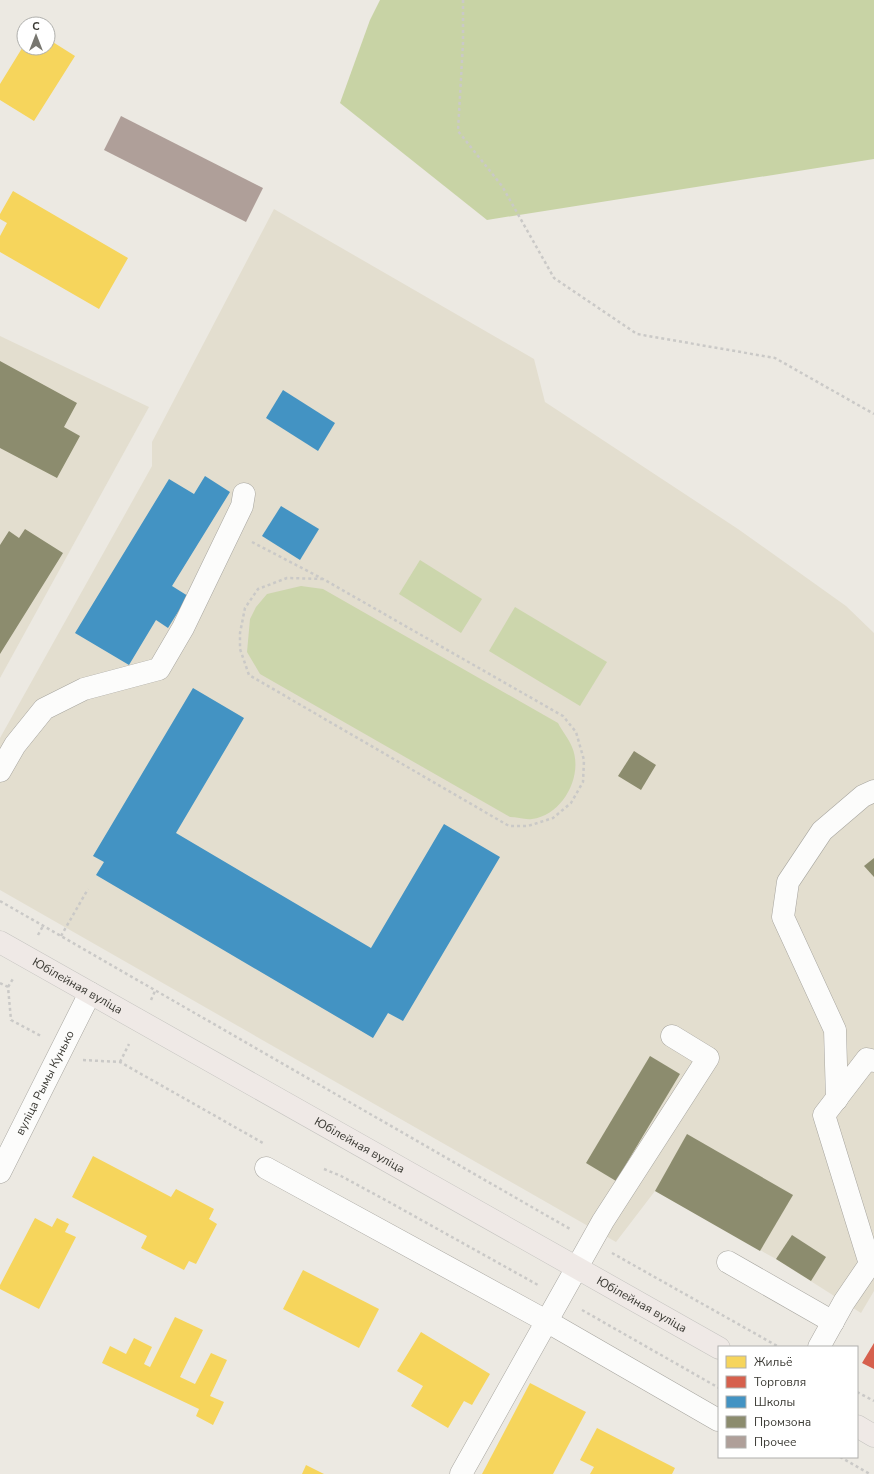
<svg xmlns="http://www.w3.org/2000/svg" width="874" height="1474" font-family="'Nunito Sans',sans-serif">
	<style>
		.built { fill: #e3decf }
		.green { fill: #ccd6ac }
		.forest { fill: #c8d3a5 }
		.homes { fill: #f6d55c }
		.shops { fill: #d6604d }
		.schools { fill: #4393c3 }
		.industry { fill: #8c8c6e }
		.building { fill: #af9f99 }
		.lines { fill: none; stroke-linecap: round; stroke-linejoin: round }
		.minor-casing { stroke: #a7a59f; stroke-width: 23 }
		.major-casing { stroke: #c5c4c0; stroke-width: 23 }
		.path { stroke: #cac9c7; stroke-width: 2.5; stroke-dasharray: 3 3; stroke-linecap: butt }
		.minor { stroke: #fcfcfb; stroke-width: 22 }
		.major { stroke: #efe9e6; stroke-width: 22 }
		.labels { text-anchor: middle; stroke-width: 4; stroke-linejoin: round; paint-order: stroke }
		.street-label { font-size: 12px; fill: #3a3933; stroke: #fff }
	</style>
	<rect width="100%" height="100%" fill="#ece9e2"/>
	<g class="built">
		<polygon points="274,209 534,359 545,402 738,529 846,606 874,633 874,1291 861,1313 776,1259 655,1191 616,1242 0,890 0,738 152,466 152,442"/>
		<polygon points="0,336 149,407 0,678"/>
	</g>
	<g class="green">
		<polygon points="420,560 482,599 461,633 399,594"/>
		<path d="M301,586L323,589L558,723C562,731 569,739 572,747C584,775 563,815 532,819C525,820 517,817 510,817L260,674L247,652L250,619L256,607L267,594Z"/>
		<polygon points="515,607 607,662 580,706 489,651"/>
	</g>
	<polygon class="forest" points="380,0 874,0 874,159 487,220 340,103 370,20"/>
	<g class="homes">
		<polygon points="48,39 75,56 34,121 0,100 0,84 24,45 24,48 37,48 41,51 43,48 48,48"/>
		<polygon points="13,191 128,258 99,309 0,252 0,236 7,223 0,219 0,214"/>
		<polygon points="93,1156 171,1197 176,1189 214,1209 209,1219 217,1224 196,1264 189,1261 184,1270 141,1248 147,1236 72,1197"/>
		<polygon points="35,1218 52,1227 57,1218 69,1224 65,1232 76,1237 39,1309 0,1289 0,1285"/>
		<polygon points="303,1270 379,1309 359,1348 283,1309"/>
		<polygon points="175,1317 203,1330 180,1377 195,1384 211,1353 227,1360 210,1396 224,1402 213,1425 196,1416 199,1409 102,1363 110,1346 126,1354 134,1338 152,1347 144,1364 150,1367"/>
		<polygon points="421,1332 490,1374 472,1405 464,1401 448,1428 411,1406 423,1386 397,1371"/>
		<polygon points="530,1383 586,1412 553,1474 482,1474"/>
		<polygon points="597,1428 675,1468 672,1474 590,1474 594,1467 580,1460"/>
		<polygon points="306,1465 324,1474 302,1474"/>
	</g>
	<polygon class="shops" points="874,1343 874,1369 862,1363"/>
	<g class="schools">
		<polygon points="283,390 335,423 318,451 266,418"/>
		<polygon points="205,476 230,492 172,586 188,596 168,628 156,620 129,665 75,633 169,479 194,494"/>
		<polygon points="281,506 319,529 300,560 262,536"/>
		<polygon points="193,688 244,718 176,833 371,948 444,824 500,857 403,1021 388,1013 373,1038 96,875 104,862 93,856"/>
	</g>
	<g class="industry">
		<polygon points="0,361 77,403 64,427 80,436 57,478 0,448"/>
		<polygon points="25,529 63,553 0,654 0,545 9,531 19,538"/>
		<polygon points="634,751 656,765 641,790 618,776"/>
		<polygon points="874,858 874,877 864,866"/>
		<polygon points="650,1056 680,1074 616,1181 586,1163"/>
		<polygon points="687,1134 793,1195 760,1251 655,1191"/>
		<polygon points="792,1235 826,1257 811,1281 776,1259"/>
	</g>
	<polygon class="building" points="121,116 263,188 246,222 104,150"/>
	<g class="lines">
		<defs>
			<g id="minor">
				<polyline points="0,771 15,745 44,709 84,689 159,669 183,628 242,506 244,494"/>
				<polyline points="837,1099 835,1030 783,917 788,882 822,831 863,796 874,791"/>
				<polyline points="266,1168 548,1322 718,1420"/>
				<path id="s1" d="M0,1172L90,993"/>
				<polyline points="728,1262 833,1322"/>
				<polyline points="870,1264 824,1115 867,1059 874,1061"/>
				<polyline points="819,1347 844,1302 874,1258"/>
				<polyline points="461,1474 603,1221 708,1058 672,1036"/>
			</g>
			<g id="major">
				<path id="s2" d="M0,942L719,1348"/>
				<polyline points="857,1426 874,1436"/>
			</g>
		</defs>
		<use href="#minor" class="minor-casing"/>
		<use href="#major" class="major-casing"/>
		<g class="path">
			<polyline points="463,0 463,43 458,131 502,186 554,278 637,334 775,358 874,414"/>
			<polyline points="252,542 323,579 563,716 576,732 584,760 583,782 571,803 553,818 528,826 509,826 249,675 240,649 240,633 245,608 258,589 287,578 323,579"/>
			<polyline points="0,901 570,1229"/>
			<polyline points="38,935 43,926"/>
			<polyline points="61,936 88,889"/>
			<polyline points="0,983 8,987 11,1020 41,1036"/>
			<polyline points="8,987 14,977"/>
			<polyline points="151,1000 155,991"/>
			<polyline points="83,1060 120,1062 263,1143"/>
			<polyline points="120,1062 129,1044"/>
			<polyline points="324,1169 341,1176 389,1202 538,1285"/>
			<polyline points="612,1253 779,1347"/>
			<polyline points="582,1310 719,1388"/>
			<polyline points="857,1392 874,1401"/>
			<polyline points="840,1457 870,1474"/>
		</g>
		<use href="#minor" class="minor"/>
		<use href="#major" class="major"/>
	</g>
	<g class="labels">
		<g class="street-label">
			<text dy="4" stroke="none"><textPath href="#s2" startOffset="89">Юбілейная вуліца</textPath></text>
			<text dy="4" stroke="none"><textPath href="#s1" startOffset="100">вуліца Рымы Кунько</textPath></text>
			<text dy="4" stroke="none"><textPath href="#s2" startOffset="413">Юбілейная вуліца</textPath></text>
			<text dy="4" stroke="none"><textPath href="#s2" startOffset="737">Юбілейная вуліца</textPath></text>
		</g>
	</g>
	<rect x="718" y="1346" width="140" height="112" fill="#ffffff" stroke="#b0b0ad"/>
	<rect x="726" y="1356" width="20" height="12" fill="#f6d55c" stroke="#b0b0ad"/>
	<text x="754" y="1366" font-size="12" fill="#3a3933">Жильё</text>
	<rect x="726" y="1376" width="20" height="12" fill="#d6604d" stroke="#b0b0ad"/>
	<text x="754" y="1386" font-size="12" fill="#3a3933">Торговля</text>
	<rect x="726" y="1396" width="20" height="12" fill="#4393c3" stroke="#b0b0ad"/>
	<text x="754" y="1406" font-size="12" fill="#3a3933">Школы</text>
	<rect x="726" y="1416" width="20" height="12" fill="#8c8c6e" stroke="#b0b0ad"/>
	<text x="754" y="1426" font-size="12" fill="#3a3933">Промзона</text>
	<rect x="726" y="1436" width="20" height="12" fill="#af9f99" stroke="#b0b0ad"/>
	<text x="754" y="1446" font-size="12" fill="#3a3933">Прочее</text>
	<g transform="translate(36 36)"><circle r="19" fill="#ffffff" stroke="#b0b0ad"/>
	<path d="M0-3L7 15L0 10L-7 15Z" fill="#787770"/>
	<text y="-6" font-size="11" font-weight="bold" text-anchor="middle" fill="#3a3933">С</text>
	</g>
</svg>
